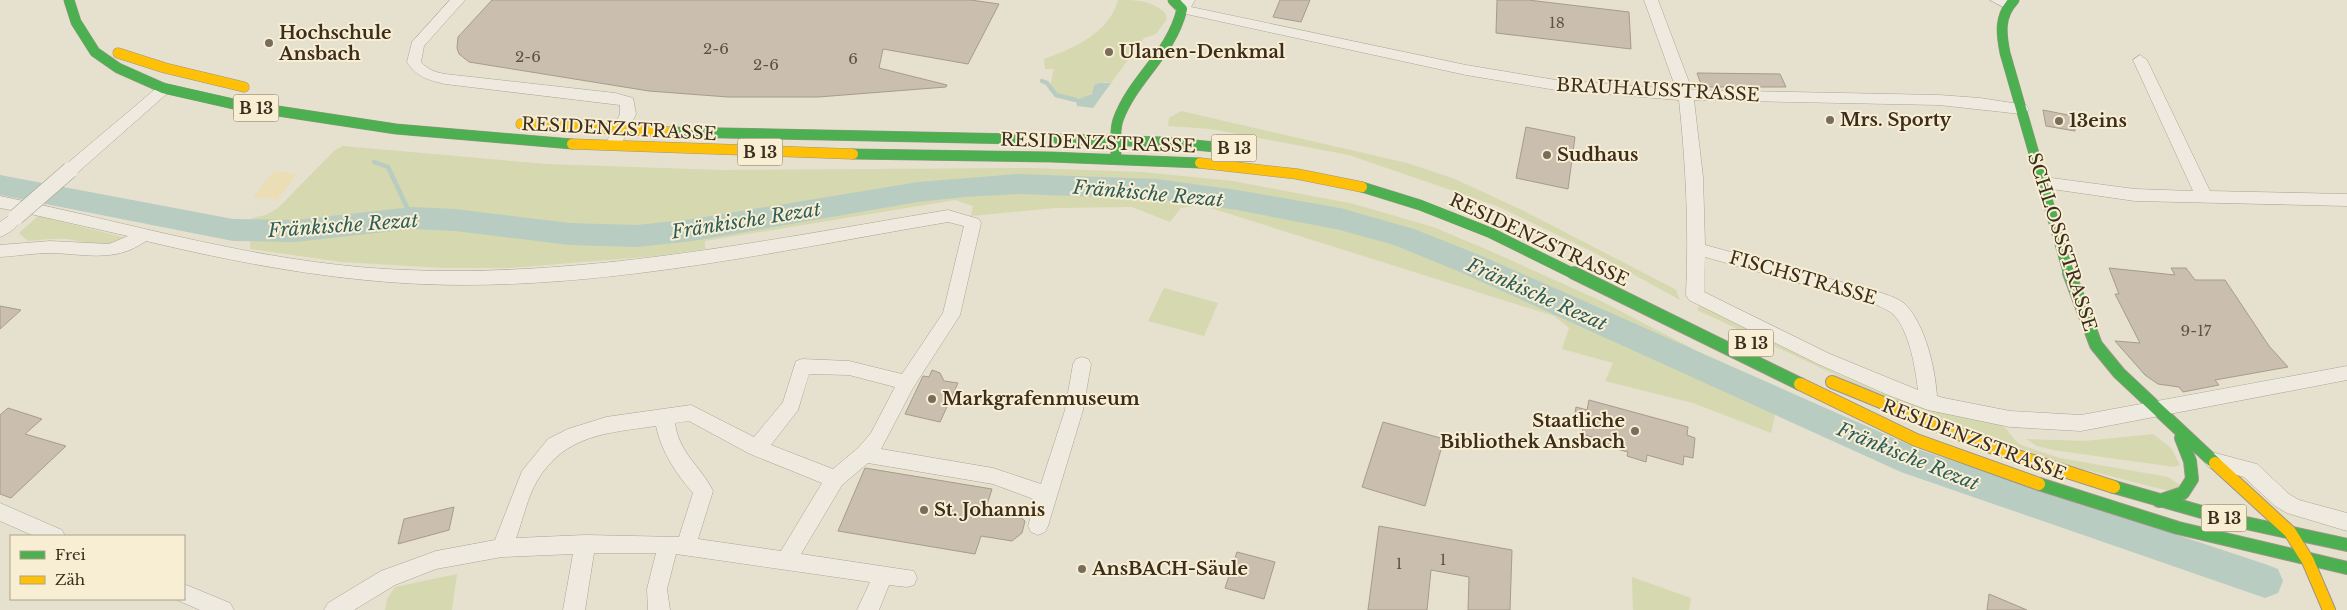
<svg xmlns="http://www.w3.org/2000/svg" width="2347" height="610" font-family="'Libre Baskerville',serif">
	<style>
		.green { fill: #d6d8af }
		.sand { fill: #ebddb4 }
		.water { fill: #b8ccc1 }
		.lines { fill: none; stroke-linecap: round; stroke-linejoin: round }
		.stream { stroke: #b8ccc1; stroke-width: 4.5 }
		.river { fill: #b8ccc1; fill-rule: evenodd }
		.building { fill: #cabeae; stroke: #a79b8d }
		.street-casing { stroke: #aca496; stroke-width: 1 }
		.fast-far1-casing { stroke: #9b9486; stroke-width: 11 }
		.fast-casing { stroke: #9b9486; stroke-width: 14 }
		.slow-far1-casing { stroke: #9b9486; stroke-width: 11 }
		.slow-casing { stroke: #9b9486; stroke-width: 14 }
		.street { fill: #eeeae0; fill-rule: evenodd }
		.fast-far1 { stroke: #4caf50; stroke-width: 10 }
		.fast { stroke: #4caf50; stroke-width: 12 }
		.slow-far1 { stroke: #ffc107; stroke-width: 10 }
		.slow { stroke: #ffc107; stroke-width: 12 }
		.street-bridge-casing { stroke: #aca496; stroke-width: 17; stroke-linecap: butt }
		.street-bridge { stroke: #eeeae0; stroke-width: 16 }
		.poi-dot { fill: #786c5b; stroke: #f8eed3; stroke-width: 2 }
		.labels { text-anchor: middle; stroke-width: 4; stroke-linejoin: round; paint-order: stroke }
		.number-label { font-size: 15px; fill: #605141 }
		.shield { fill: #f8eed3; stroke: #746754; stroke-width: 1 }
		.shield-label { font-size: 16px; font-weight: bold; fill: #3c2d1d }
		.poi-label { font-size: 18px; font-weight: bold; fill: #3c2d1d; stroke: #f8eed3; text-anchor: start }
		.street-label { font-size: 18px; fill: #3c2d1d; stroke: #f8eed3 }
		.water-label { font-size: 19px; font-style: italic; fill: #2b5d5b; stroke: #f8eed3 }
	</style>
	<rect width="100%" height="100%" fill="#e6e0ce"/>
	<g class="green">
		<path d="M1118,0C1137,0 1151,0 1165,13L1167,19L1156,34L1144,38L1111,83L1105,82L1093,88V92C1082,103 1056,101 1050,86L1054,69H1045L1044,59C1072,49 1110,33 1118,0Z"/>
		<polygon points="1181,111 1407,163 1455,179 1524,211 1671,287 1676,290 1680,300 1593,252 1497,206 1349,155 1211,129 1168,126 1169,118"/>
		<polygon points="343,146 546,164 721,170 1030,168 1142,172 1233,181 1354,204 1433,227 1488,250 1599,300 1780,394 1771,433 1693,403 1605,381 1613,363 1562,349 1569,328 1554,316 1201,205 1181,208 1170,222 1132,207 1055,208 971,216 973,206 955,200 705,241 705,249 656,256 510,268 444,268 342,262 250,249 252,218 266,215 278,208 335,150"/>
		<path d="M38,216L123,237L124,240C108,252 85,242 67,239C55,238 41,240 28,241L19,233Z"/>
		<polygon points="1164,288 1218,303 1204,336 1148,321"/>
		<path d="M1700,305L1837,374L1881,393L1998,423C2009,428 2011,439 2021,445L2060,458L2168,477L2181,486L2169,491L2063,464L1879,395L1697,310Z"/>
		<polygon points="2153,434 2171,448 2180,465 2174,467 2053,450 2037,446 2026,439 2085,441"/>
		<polygon points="457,574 452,610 385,610 387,599 395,587"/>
		<polygon points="1632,577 1691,598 1689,610 1633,610"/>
	</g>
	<polygon class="sand" points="274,171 297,174 277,200 253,197"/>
	<polygon class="water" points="1099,83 1111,83 1093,108 1077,106 1076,100 1092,94 1094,85"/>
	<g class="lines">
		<g class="stream">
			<polyline points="1042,81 1047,83 1056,95 1076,100"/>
			<polyline points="374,162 388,167 412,218"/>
		</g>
		<polygon class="river" points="1019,174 1156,179 1237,190 1340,208 1414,229 1482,256 1923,451 2265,564 2278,569 2283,581 2278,593 2265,598 1901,472 1460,272 1394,245 1340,230 1237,210 1156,199 1019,194 964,197 918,202 693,241 637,247 570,245 455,231 412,229 295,242 233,241 0,195 0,175 233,219 295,220 412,207 455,209 570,223 637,225 693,219 918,182"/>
	</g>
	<g class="building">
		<polygon points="492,0 971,0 999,4 968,64 883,49 879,68 947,85 946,87 818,97 728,97 649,91 469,62 459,54 457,48 458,37"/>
		<polygon points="1280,0 1310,0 1301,22 1273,17"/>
		<polygon points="1497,0 1528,0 1629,12 1631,49 1496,33"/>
		<polygon points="1697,73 1780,74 1786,87 1702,87"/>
		<polygon points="2043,110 2073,116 2075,131 2046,126"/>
		<polygon points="1526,127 1575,137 1568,189 1516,178"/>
		<polygon points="2109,268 2175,275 2171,268 2186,268 2195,280 2225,280 2269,346 2288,367 2215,380 2219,385 2183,392 2179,387 2158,384 2145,375 2115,341 2140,343 2115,294 2119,294"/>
		<polygon points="0,306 21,310 0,329"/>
		<polygon points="932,370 940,373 944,381 958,383 940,422 905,414 923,376 929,377"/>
		<polygon points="1589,400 1688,427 1687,435 1695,438 1693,458 1684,456 1683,465 1647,455 1646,462 1627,456 1628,452 1602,445 1602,440 1582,434 1583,427 1573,424 1576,407 1587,410"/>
		<polygon points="8,408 42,419 25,434 66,446 11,498 0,494 0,415"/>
		<polygon points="1383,422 1444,439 1425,506 1362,487"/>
		<polygon points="865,468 992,489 986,508 1014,512 1025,521 1022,533 1012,541 981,536 975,554 838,531"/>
		<polygon points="454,507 449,530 398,544 404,519"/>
		<polygon points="1379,526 1512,550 1510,610 1468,610 1469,577 1431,570 1427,610 1368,610"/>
		<polygon points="1237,552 1275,562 1264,599 1225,588"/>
		<polygon points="1989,594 2027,610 1987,610"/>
	</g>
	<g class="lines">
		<defs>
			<g id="street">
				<path d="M450,0H465L424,46L421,62C428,70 435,72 445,74L615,93L633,98L636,114L620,147H608L606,143L620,114V105L445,84C428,80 417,77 407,62L412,42Z"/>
				<path d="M1181,0H1195L1191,7L1466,65L1556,80L1676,89L1644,0H1658L1692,90L1939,95L1980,98L2026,105L2029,109L2026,113L2021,114L1939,105L1694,100L1703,177L1705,245L1882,293C1890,296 1900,299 1906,305C1926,327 1935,368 1937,396L1944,398L2010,411L2081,415L2347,366V380L2081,431L2010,427L1928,410L1888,395L1818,364L1689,300L1686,295C1689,229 1686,165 1679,100L1556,90L1466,75L1177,12L1175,9ZM1705,257L1877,305C1882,308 1889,310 1894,315C1910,333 1915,367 1918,390L1830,354L1704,292Z"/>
				<polygon points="1990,0 2008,0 2014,5 2007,9"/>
				<polygon points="2140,55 2147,60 2210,191 2347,194 2347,206 2135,201 2038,187 2036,183 2038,179 2044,177 2135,189 2193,191 2133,60"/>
				<polygon points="165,83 172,88 170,91 76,174 64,174 62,170 64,166 160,85"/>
				<path d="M0,196C120,221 238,256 359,267C557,284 754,242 948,210L979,219L981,223L960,315L913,388L881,449L993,468L1041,484L1065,410L1073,364L1076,359L1082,357L1088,359L1091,364L1083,410L1048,526L1045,532L1038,535L1031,532L1028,526L1036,500L993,484L868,463L842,485L801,554L914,571L917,578L914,585L907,587L889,585L879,610H857L870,582L676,554L667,589L670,610H648L647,589L656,553H594L585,610H563L573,554L502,557L436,569L395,585L354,610H324L328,603L381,571L436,551L495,540L522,471L548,439L568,429L606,417L691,405L754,437L783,402L796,361L802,359L849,361L902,374L943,313L964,226L948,222C789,249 626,285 464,285C356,285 251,266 146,241C115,263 86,254 51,253C34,253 17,256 0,257V245L50,241L109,244L128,236L17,211L22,213L24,217C19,225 9,234 0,237V222L16,211L0,208ZM809,374L849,375L895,387L871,433L858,448L833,469L771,445L798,410ZM689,421L750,454L822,483L781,551L698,539L713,491C701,466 679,454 675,423ZM656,426C661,451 676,474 693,493L679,537L585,535L516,538C523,520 527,498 537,481C565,434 608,433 656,426Z"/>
				<polygon points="2215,453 2257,464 2289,494 2299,500 2347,513 2347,531 2287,513 2275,506 2244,477 2208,467 2205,461 2208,455"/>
				<polygon points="0,503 62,530 65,536 34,536 0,521"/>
				<polygon points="184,584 230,603 234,610 200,610 177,600 184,599"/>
			</g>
			<g id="fast-far1">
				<polyline points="69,0 76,22 95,52 118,68 163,88 238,105 396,129 572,144"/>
				<path d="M2014,0C1999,16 2001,33 2005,53L2069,275"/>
				<polyline points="671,132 1019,139"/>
				<polyline points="1058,139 1164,142 1246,150"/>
				<polyline points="853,154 1051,157 1200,163"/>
				<path d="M1116,159C1116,146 1114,132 1118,120C1133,78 1171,55 1182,9L1173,0"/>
				<polyline points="1362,187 1420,205 1491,233 1576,275"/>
			</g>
			<g id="fast">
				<polyline points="1574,273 1800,384"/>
				<polyline points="2069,273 2096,345 2119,373 2215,463"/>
				<polyline points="2039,484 2178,528 2347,568"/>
				<polyline points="2114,487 2223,518 2347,545"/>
				<polyline points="2159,501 2183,493 2192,479 2190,461 2181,438"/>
			</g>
			<g id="slow-far1">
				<polyline points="118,53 165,68 244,87"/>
				<polyline points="521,124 671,132"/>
				<polyline points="572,144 853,154"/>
				<polyline points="1200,163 1297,174 1362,187"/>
			</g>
			<g id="slow">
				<polyline points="1832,382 1996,449 2114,487"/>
				<polyline points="1800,384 1916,440 2039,484"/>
				<polyline points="2215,463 2290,532 2308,561 2329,610"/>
			</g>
		</defs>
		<use href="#street" class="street-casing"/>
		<use href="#fast-far1" class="fast-far1-casing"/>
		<use href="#fast" class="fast-casing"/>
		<use href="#slow-far1" class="slow-far1-casing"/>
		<use href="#slow" class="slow-casing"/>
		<use href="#street" class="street"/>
		<use href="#fast-far1" class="fast-far1"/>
		<use href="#fast" class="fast"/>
		<use href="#slow-far1" class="slow-far1"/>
		<use href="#slow" class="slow"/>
		<defs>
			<polyline id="street-bridge" points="16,217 70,170"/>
		</defs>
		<use href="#street-bridge" class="street-bridge-casing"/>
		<use href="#street-bridge" class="street-bridge"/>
	</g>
	<g class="poi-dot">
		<circle cx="269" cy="43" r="5"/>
		<circle cx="1109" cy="52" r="5"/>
		<circle cx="1830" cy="120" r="5"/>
		<circle cx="2059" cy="121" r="5"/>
		<circle cx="1547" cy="155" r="5"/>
		<circle cx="932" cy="399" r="5"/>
		<circle cx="1635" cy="431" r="5"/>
		<circle cx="924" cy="510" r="5"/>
		<circle cx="1082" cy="569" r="5"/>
	</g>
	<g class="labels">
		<g class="number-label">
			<text x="1557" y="28">18</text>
			<text x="716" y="54">2-6</text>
			<text x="528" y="62">2-6</text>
			<text x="853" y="64">6</text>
			<text x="766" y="70">2-6</text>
			<text x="2196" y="336">9-17</text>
			<text x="1443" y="565">1</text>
			<text x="1399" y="569">1</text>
		</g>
		<g class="shield">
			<rect x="233.5" y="94.5" width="45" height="27" rx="4"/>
			<rect x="1211.5" y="134.5" width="45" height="27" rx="4"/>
			<rect x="737.5" y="138.5" width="45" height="27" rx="4"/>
			<rect x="1728.5" y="329.5" width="45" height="27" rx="4"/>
			<rect x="2201.5" y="504.5" width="45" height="27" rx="4"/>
		</g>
		<g class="shield-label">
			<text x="256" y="114">B 13</text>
			<text x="1234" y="154">B 13</text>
			<text x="760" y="158">B 13</text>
			<text x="1751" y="349">B 13</text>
			<text x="2224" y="524">B 13</text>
		</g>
		<g class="poi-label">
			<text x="279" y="39">Hochschule<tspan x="279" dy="21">Ansbach</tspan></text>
			<text x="1119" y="58">Ulanen-Denkmal</text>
			<text x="1840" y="126">Mrs. Sporty</text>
			<text x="2069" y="127">13eins</text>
			<text x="1557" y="161">Sudhaus</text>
			<text x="942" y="405">Markgrafenmuseum</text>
			<text x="1625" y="427" text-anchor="end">Staatliche<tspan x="1625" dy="21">Bibliothek Ansbach</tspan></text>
			<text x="934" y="516">St. Johannis</text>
			<text x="1092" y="575">AnsBACH-Säule</text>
		</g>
		<g class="street-label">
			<text transform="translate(1658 90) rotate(3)" y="6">BRAUHAUSSTRASSE</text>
			<text transform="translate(619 129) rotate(3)" y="6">RESIDENZSTRASSE</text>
			<text transform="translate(1098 143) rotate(2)" y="6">RESIDENZSTRASSE</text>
			<text transform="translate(1539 240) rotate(25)" y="6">RESIDENZSTRASSE</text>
			<text transform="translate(2062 242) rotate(72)" y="6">SCHLOSSSTRASSE</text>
			<text transform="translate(1803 278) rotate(16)" y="6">FISCHSTRASSE</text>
			<text transform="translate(1974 440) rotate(21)" y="6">RESIDENZSTRASSE</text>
		</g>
		<g class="water-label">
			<text transform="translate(1148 193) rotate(5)" y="7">Fränkische Rezat</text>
			<text transform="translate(746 220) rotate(-9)" y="7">Fränkische Rezat</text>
			<text transform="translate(343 225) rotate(-4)" y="7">Fränkische Rezat</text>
			<text transform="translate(1537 294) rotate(24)" y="7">Fränkische Rezat</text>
			<text transform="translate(1908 456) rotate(22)" y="7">Fränkische Rezat</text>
		</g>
	</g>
	<rect x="10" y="535" width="175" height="65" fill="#f8eed3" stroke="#ada18a"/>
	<rect x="20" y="551" width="25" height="8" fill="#4caf50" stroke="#ada18a"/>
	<text x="55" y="560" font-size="15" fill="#3c2d1d">Frei</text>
	<rect x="20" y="576" width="25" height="8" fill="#ffc107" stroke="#ada18a"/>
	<text x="55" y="585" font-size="15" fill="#3c2d1d">Zäh</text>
</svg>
